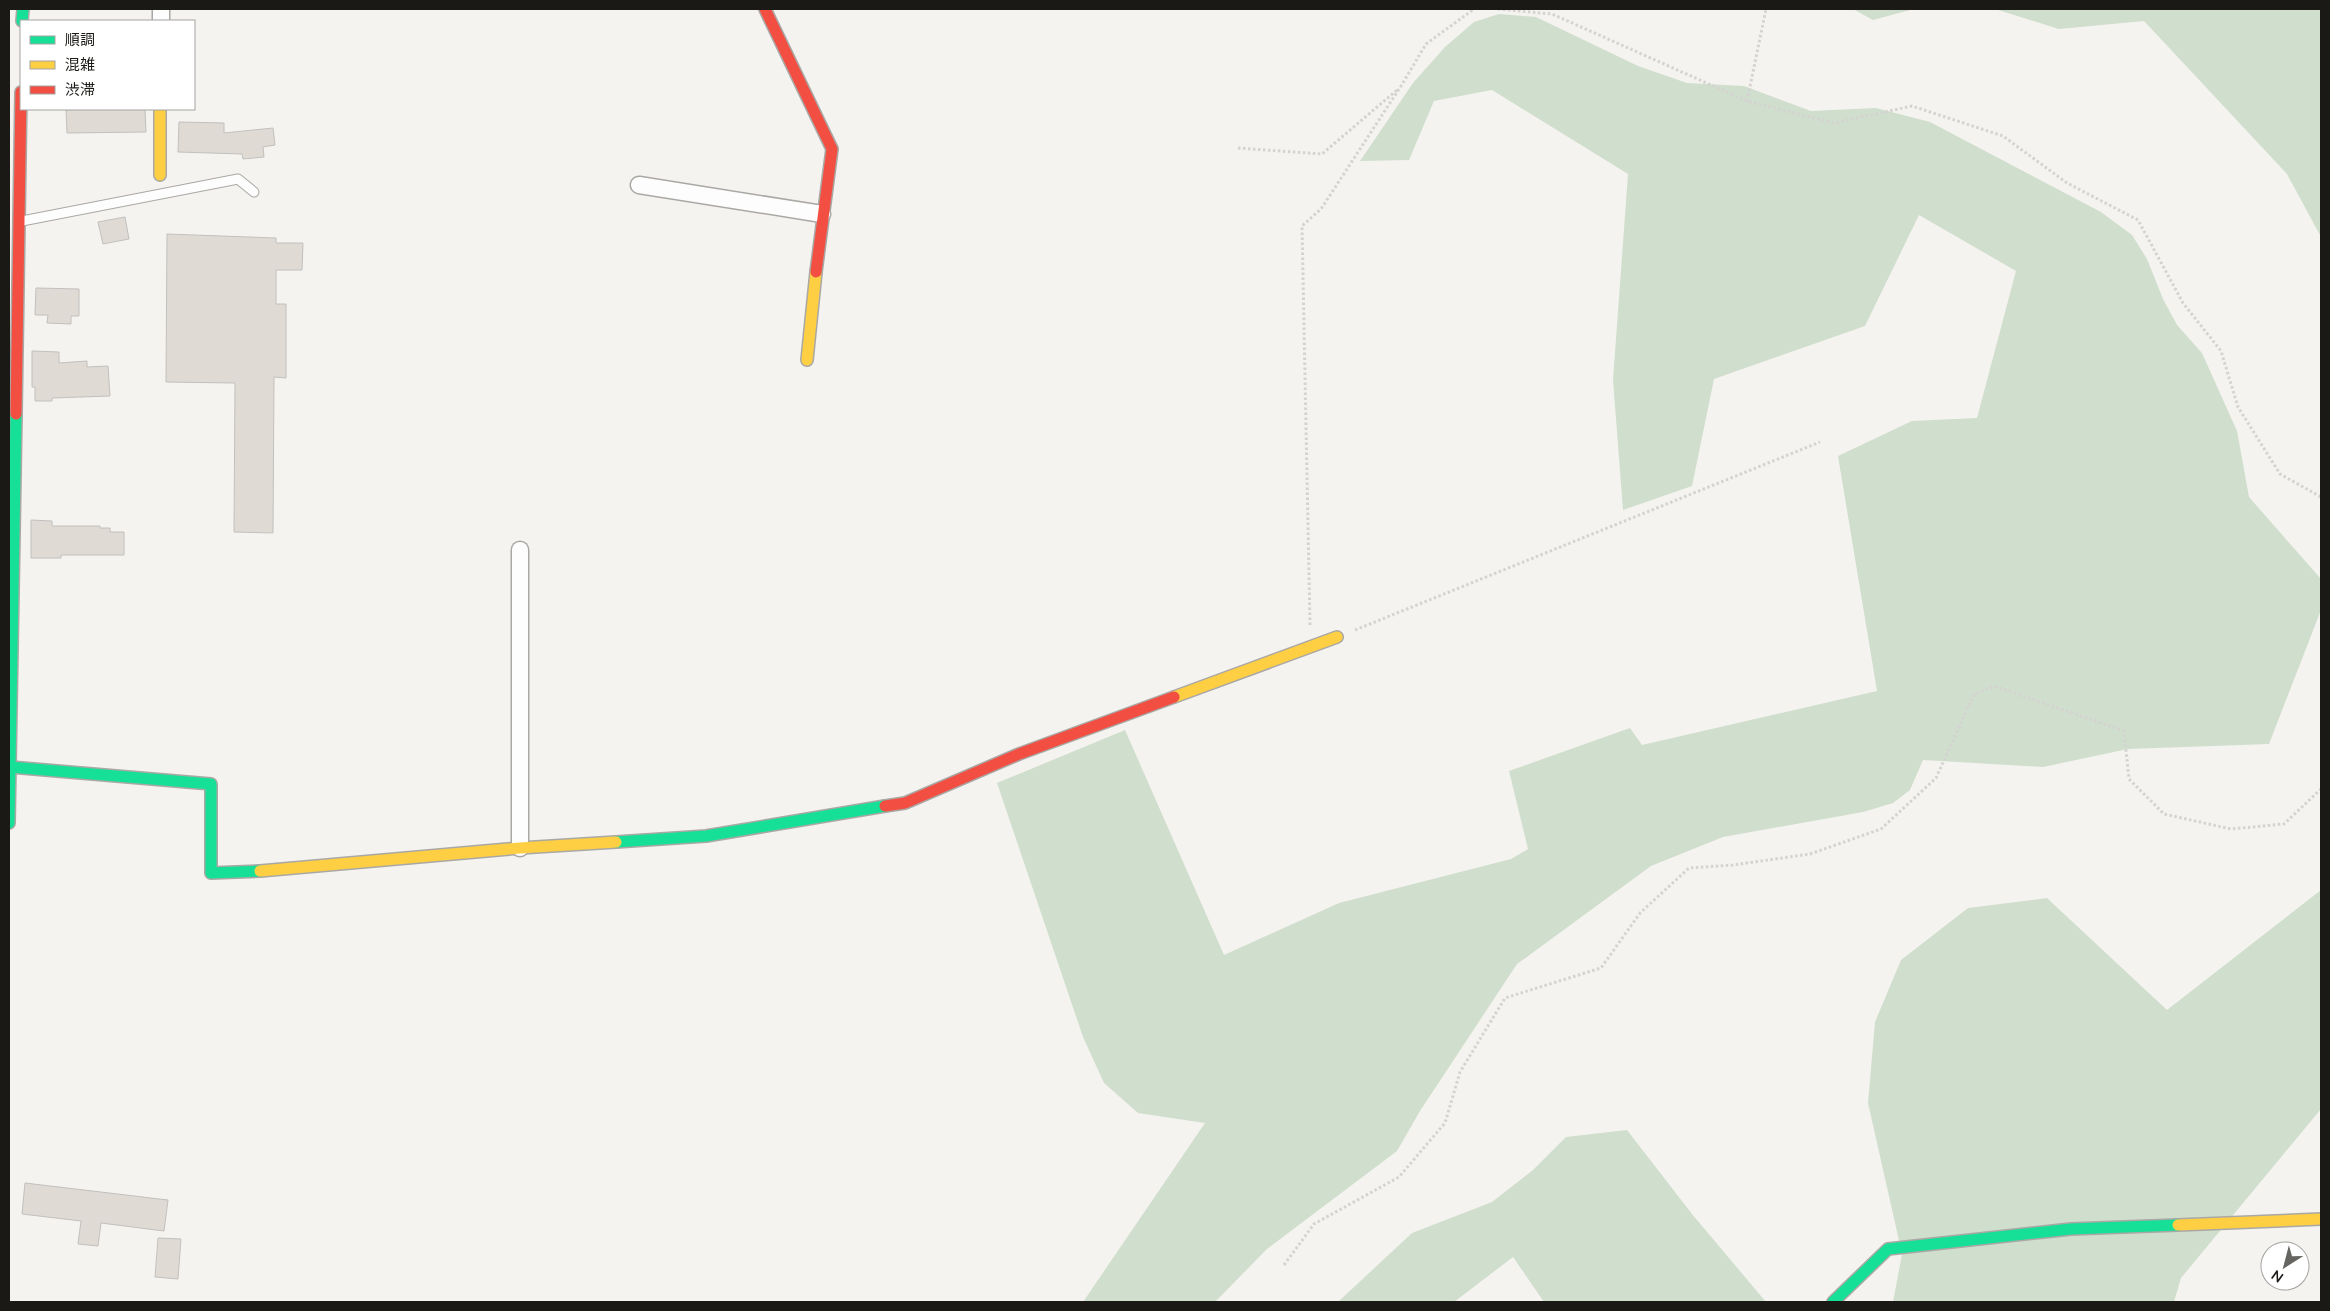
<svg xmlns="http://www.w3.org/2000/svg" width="2330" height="1311" font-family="Mulish,'Noto Sans JP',sans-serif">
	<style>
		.forest { fill: #d0decd }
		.building { fill: #dfdad3; stroke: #c2c0be }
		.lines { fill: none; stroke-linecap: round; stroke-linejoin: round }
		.lane-casing { stroke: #aaa8a5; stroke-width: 11 }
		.street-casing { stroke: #aaa8a5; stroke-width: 19 }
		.fast-casing { stroke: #aaa8a5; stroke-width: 14 }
		.slow-casing { stroke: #aaa8a5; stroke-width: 14 }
		.jam-casing { stroke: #aaa8a5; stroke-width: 14 }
		.path { stroke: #d4d3d1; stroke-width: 3; stroke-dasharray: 2.5 2.5; stroke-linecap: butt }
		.lane { stroke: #fefdfd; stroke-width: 9 }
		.street { stroke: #fefdfd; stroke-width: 16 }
		.fast { stroke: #16e098; stroke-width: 11 }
		.slow { stroke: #ffcf43; stroke-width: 11 }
		.jam { stroke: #f24e42; stroke-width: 11 }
	</style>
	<rect width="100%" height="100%" fill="#f5f3ef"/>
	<g class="forest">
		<polygon points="1853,9 1914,9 1873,20"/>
		<polygon points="1995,9 2321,9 2321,237 2287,174 2144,21 2059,29"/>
		<polygon points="1499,14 1536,17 1638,66 1687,83 1744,86 1811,111 1876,108 1930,122 2101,212 2132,235 2147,259 2163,299 2177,325 2202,353 2237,431 2249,497 2321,579 2321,610 2269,744 2128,749 2043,767 1923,760 1910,790 1893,803 1863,812 1723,837 1651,866 1517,964 1420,1111 1397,1151 1267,1249 1215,1302 1083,1302 1205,1123 1138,1113 1104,1083 1083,1037 997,783 1125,730 1224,955 1339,903 1511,859 1528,849 1509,771 1630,728 1642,745 1877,691 1838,456 1912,421 1977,418 2016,271 1919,215 1865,326 1714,379 1692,486 1623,510 1613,380 1628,174 1492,90 1434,101 1409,160 1360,161 1413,83 1445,47 1474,22"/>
		<polygon points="2321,890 2321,1109 2181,1278 2174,1302 1893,1302 1902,1254 1868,1103 1875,1022 1901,960 1968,908 2047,898 2167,1010"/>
		<polygon points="1627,1130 1692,1214 1766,1302 1544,1302 1513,1257 1454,1302 1338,1302 1412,1233 1492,1202 1533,1170 1566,1137"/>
	</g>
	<g class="building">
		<polygon points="66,109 145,109 146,132 67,133"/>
		<polygon points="179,122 224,123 224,133 273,128 275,145 263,147 264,157 243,159 242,154 178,152"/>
		<polygon points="125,217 129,239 103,244 98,222"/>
		<polygon points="167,234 276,238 276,243 303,243 302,270 276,270 276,304 286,304 286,378 274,377 273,533 234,532 235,383 166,382"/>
		<polygon points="36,288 79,289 79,316 71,316 71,324 47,323 48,315 35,315"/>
		<polygon points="32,351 59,352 59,363 87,361 87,367 108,366 110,396 52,398 52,401 35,401 35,387 32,387"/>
		<polygon points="31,520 52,521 52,526 100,526 100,528 110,528 110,532 124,532 124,555 61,555 61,558 31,558"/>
		<polygon points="25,1183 168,1200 164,1231 101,1223 98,1246 78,1244 81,1221 22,1214"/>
		<polygon points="158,1238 181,1239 178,1279 155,1277"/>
	</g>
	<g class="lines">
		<defs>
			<polyline id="lane" points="22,221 238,179 254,192"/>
			<g id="street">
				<polyline points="161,21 161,9"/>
				<polyline points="639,185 822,214"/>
				<polyline points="520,848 520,550"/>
			</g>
			<g id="fast">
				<polyline points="22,21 23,9"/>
				<polyline points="10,767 211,784 211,873 260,871"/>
				<polyline points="9,823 16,414"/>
				<polyline points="616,842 706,836 885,806"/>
				<polyline points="1833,1302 1888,1249 2071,1229 2178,1225"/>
			</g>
			<g id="slow">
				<polyline points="160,109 160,175"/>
				<polyline points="807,360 816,272"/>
				<polyline points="1174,697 1337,637"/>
				<polyline points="260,871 520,848 616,842"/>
				<polyline points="2178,1225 2321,1219"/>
			</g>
			<g id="jam">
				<polyline points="765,9 832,149 816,272"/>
				<polyline points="16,414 21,92"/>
				<polyline points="885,806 905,803 1019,754 1174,697"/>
			</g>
		</defs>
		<use href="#lane" class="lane-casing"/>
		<use href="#street" class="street-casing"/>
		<use href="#fast" class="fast-casing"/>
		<use href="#slow" class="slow-casing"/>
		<use href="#jam" class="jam-casing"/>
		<g class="path">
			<polyline points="1498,9 1552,14 1747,101 1834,123 1912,106 2003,136 2067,183 2138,220 2183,303 2221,351 2238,407 2280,474 2321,497"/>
			<polyline points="1747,101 1766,9"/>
			<polyline points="1238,148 1322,154 1397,90"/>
			<polyline points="1310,625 1302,226 1321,209 1401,86 1426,44 1474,9"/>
			<polyline points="1355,630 1820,442"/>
			<polyline points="1284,1265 1314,1224 1399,1177 1445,1123 1460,1072 1505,998 1601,968 1640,913 1689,868 1733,865 1810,854 1881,829 1936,778 1974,694 1994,686 2124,731 2129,779 2164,814 2231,829 2284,824 2321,789"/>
		</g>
		<use href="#lane" class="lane"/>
		<use href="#street" class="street"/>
		<use href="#fast" class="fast"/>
		<use href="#slow" class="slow"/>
		<use href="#jam" class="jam"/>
	</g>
	<rect width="2330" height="1311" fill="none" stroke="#1b1916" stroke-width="20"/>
	<rect x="20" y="20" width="175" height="90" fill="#ffffff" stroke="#a4a3a2"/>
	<rect x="30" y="36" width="25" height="8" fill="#16e098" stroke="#a4a3a2"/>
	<text x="65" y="45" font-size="15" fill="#1b1916">順調</text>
	<rect x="30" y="61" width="25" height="8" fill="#ffcf43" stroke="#a4a3a2"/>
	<text x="65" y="70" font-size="15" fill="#1b1916">混雑</text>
	<rect x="30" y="86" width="25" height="8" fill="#f24e42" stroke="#a4a3a2"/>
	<text x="65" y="95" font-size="15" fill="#1b1916">渋滞</text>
	<g transform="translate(2285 1266) rotate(216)"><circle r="24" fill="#ffffff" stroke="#a4a3a2"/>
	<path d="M0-4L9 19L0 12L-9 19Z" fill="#676562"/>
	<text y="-8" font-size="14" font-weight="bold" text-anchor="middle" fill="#1b1916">N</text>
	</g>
</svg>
